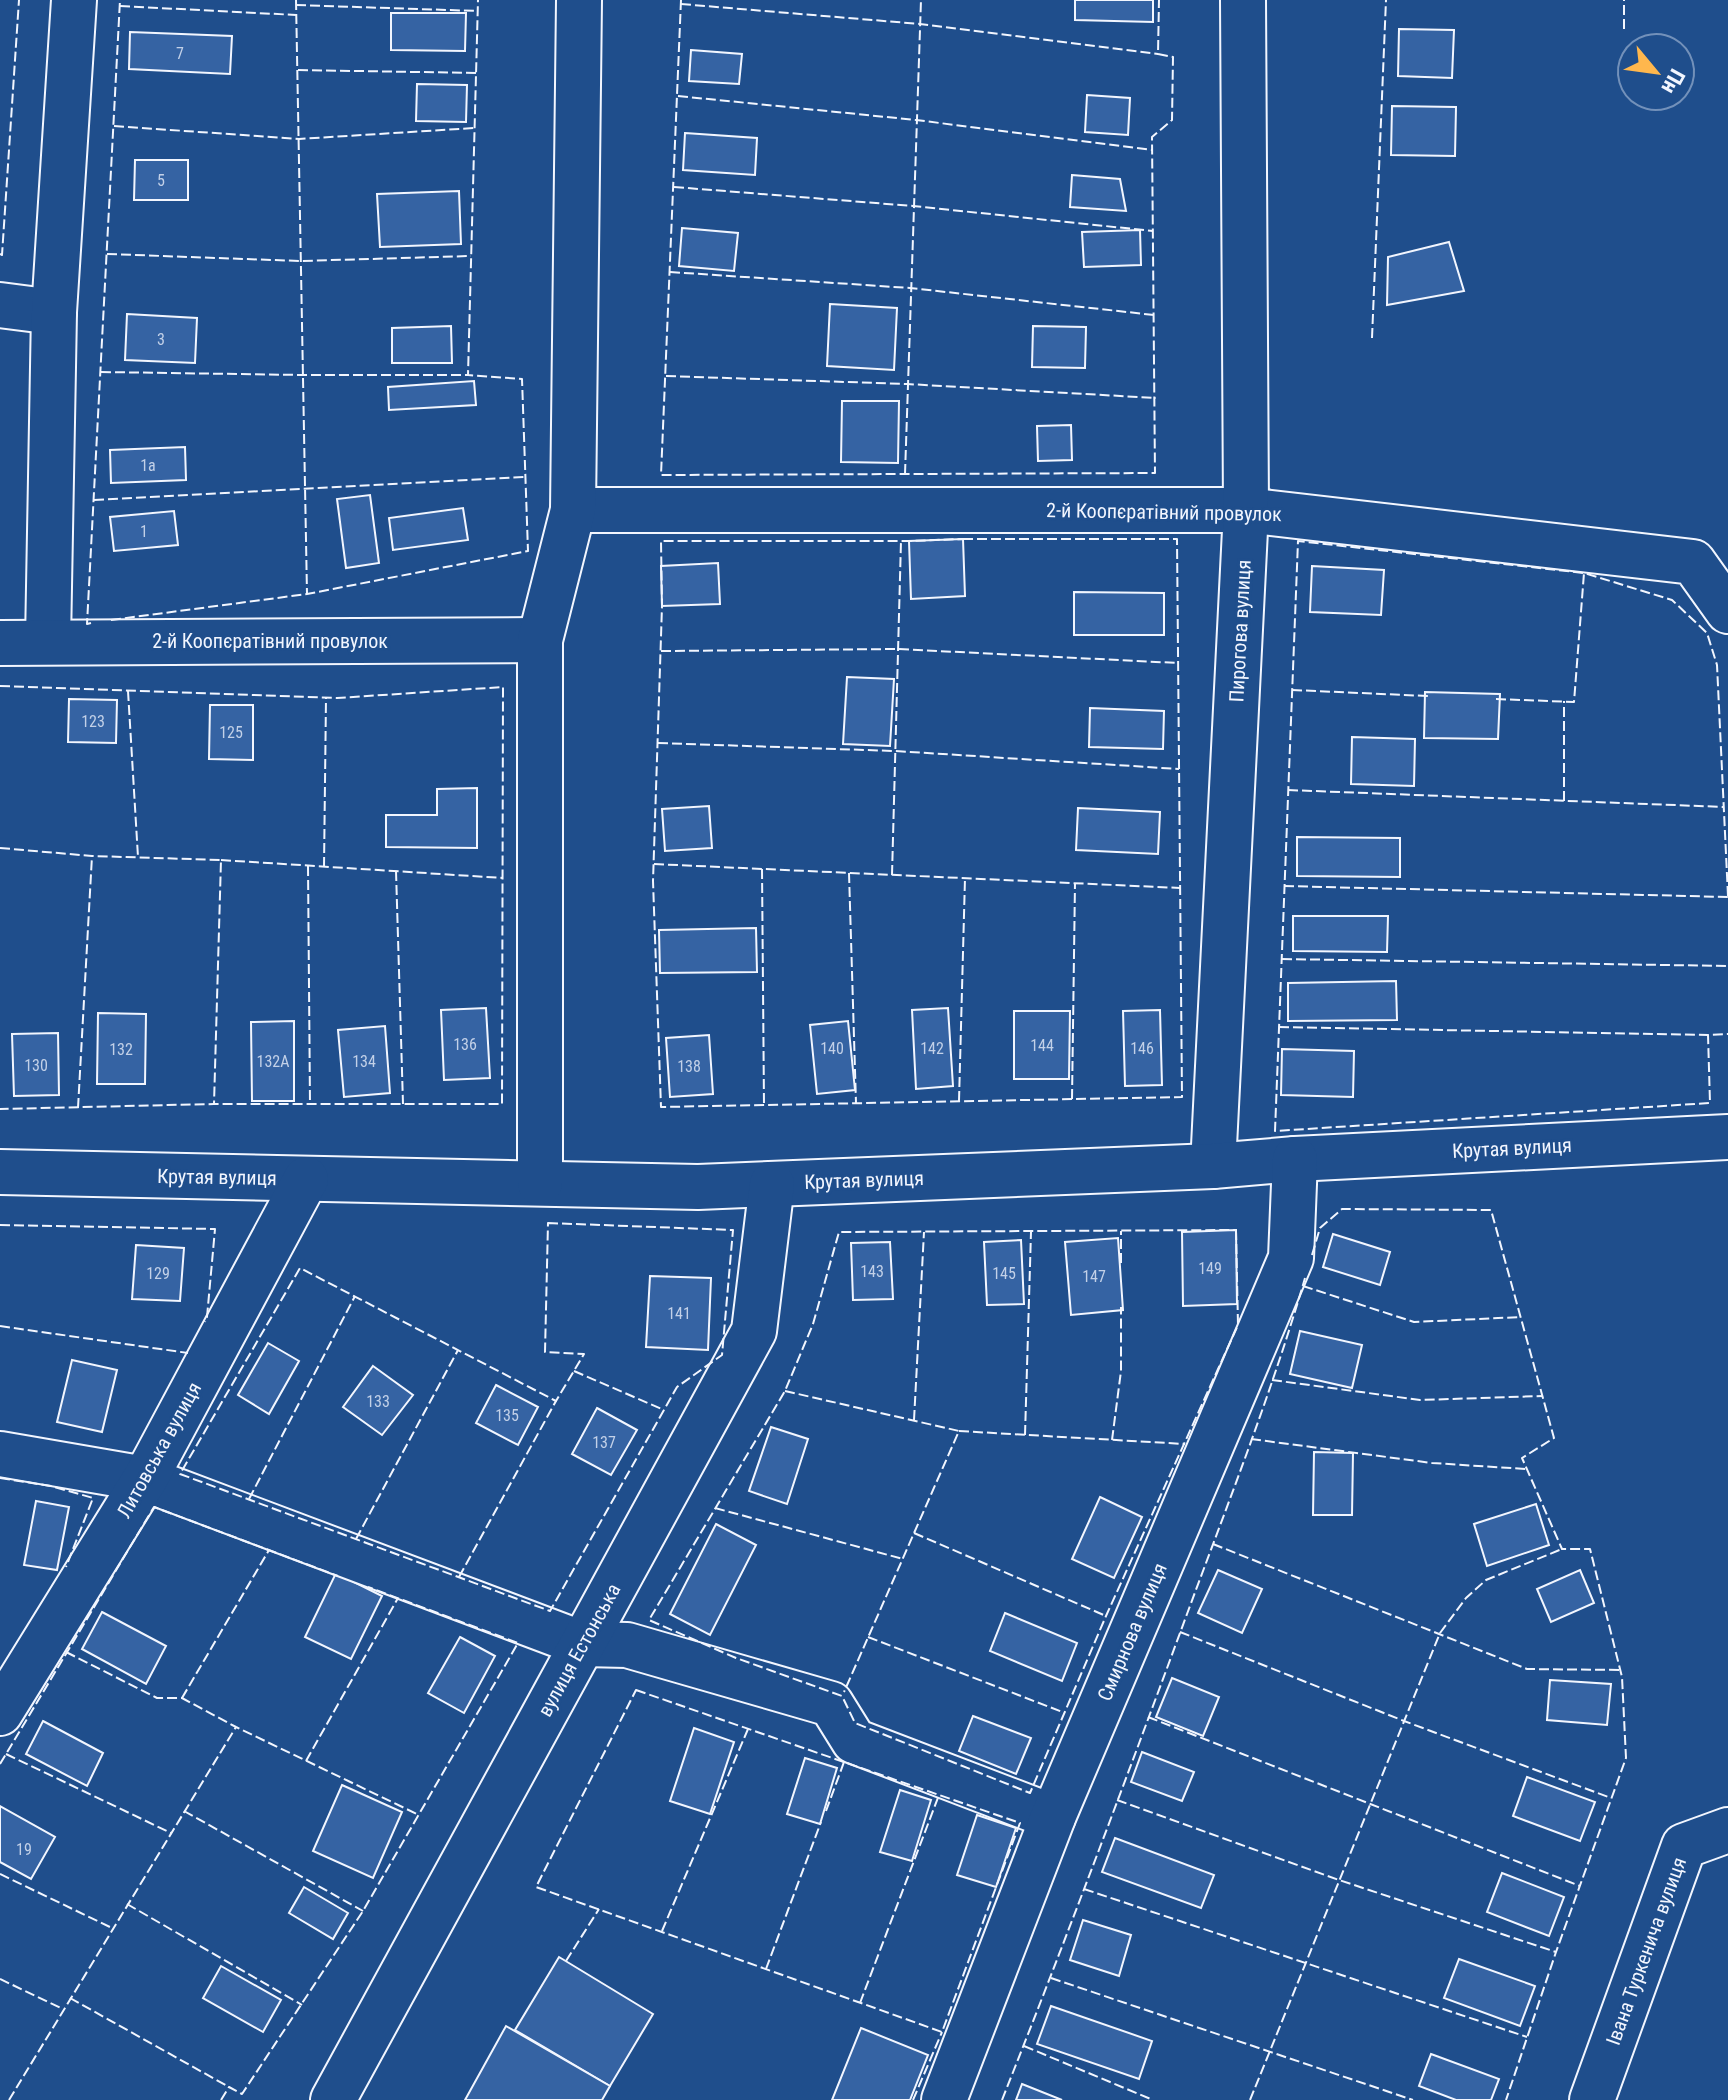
<svg xmlns="http://www.w3.org/2000/svg" width="1728" height="2100" font-family="'Roboto Condensed',sans-serif">
	<style>
		.building { fill: #3563a3; stroke: #f2f6ff; stroke-width: 2 }
		.lines { fill: none; stroke-linecap: round; stroke-linejoin: round }
		.minor-casing { stroke: #f2f6ff; stroke-width: 48 }
		.minor { stroke: #1f4e8c; stroke-width: 44 }
		.fence { stroke: #f2f6ff; stroke-width: 2; stroke-dasharray: 10 4; stroke-linecap: butt }
		.labels { text-anchor: middle; stroke-width: 6; stroke-linejoin: round; paint-order: stroke }
		.number-label { font-size: 16px; fill: #c3d1e8 }
		.street-label { font-size: 20px; fill: #f2f6ff; stroke: #1f4e8c }
	</style>
	<rect width="100%" height="100%" fill="#1f4e8c"/>
	<g class="building">
		<polygon points="1075,0 1153,0 1153,22 1075,20"/>
		<polygon points="391,13 466,13 465,51 391,50"/>
		<polygon points="1399,29 1454,30 1452,78 1398,76"/>
		<polygon points="130,32 232,36 230,74 129,69"/>
		<polygon points="691,50 742,54 739,84 689,81"/>
		<polygon points="417,84 467,85 466,122 416,121"/>
		<polygon points="1087,95 1130,98 1128,135 1085,132"/>
		<polygon points="1392,106 1456,107 1455,156 1391,155"/>
		<polygon points="685,133 757,138 755,175 683,170"/>
		<polygon points="135,160 188,160 188,200 134,200"/>
		<polygon points="1072,175 1120,179 1126,211 1070,207"/>
		<polygon points="459,191 461,244 380,247 377,194"/>
		<polygon points="682,228 738,233 734,271 679,266"/>
		<polygon points="1140,230 1141,265 1084,267 1082,232"/>
		<polygon points="1449,242 1464,291 1387,305 1388,257"/>
		<polygon points="830,304 897,308 894,370 827,366"/>
		<polygon points="127,314 197,318 195,363 125,360"/>
		<polygon points="451,326 452,363 392,363 392,328"/>
		<polygon points="1033,326 1086,327 1085,368 1032,367"/>
		<polygon points="474,381 476,405 389,410 388,387"/>
		<polygon points="842,401 899,401 898,463 841,462"/>
		<polygon points="1071,425 1072,460 1038,461 1037,426"/>
		<polygon points="185,447 186,480 111,483 110,450"/>
		<polygon points="370,495 379,563 346,568 337,499"/>
		<polygon points="463,508 468,540 393,550 389,518"/>
		<polygon points="174,511 178,545 114,551 110,517"/>
		<polygon points="963,539 965,596 911,599 909,541"/>
		<polygon points="718,563 720,604 662,606 661,566"/>
		<polygon points="1312,566 1384,570 1381,615 1310,612"/>
		<polygon points="1074,592 1164,593 1164,635 1074,635"/>
		<polygon points="847,677 894,679 890,746 843,744"/>
		<polygon points="1425,692 1500,694 1498,739 1424,738"/>
		<polygon points="69,699 117,700 116,743 68,742"/>
		<polygon points="210,705 253,705 253,760 209,759"/>
		<polygon points="1090,708 1164,711 1163,749 1089,747"/>
		<polygon points="1352,737 1415,739 1414,786 1351,784"/>
		<polygon points="477,788 477,848 386,847 386,815 437,815 437,789"/>
		<polygon points="709,806 712,848 665,851 662,809"/>
		<polygon points="1078,808 1160,812 1158,854 1076,850"/>
		<polygon points="1297,837 1400,838 1400,877 1297,876"/>
		<polygon points="1293,916 1388,916 1387,952 1293,951"/>
		<polygon points="756,928 757,972 660,973 659,930"/>
		<polygon points="1396,981 1397,1020 1288,1021 1288,983"/>
		<polygon points="486,1008 490,1078 444,1080 441,1010"/>
		<polygon points="948,1008 953,1086 916,1089 912,1010"/>
		<polygon points="1160,1010 1162,1085 1125,1086 1123,1011"/>
		<polygon points="1014,1011 1070,1011 1069,1079 1014,1079"/>
		<polygon points="98,1013 146,1014 145,1084 97,1084"/>
		<polygon points="294,1021 294,1101 252,1101 251,1022"/>
		<polygon points="848,1021 855,1090 817,1094 810,1025"/>
		<polygon points="385,1026 390,1093 344,1097 338,1030"/>
		<polygon points="58,1033 59,1095 14,1096 12,1034"/>
		<polygon points="709,1035 713,1094 670,1097 666,1038"/>
		<polygon points="1282,1049 1354,1051 1353,1097 1281,1095"/>
		<polygon points="1236,1230 1237,1304 1183,1306 1182,1232"/>
		<polygon points="1333,1234 1390,1252 1380,1285 1323,1267"/>
		<polygon points="1118,1238 1123,1310 1071,1315 1065,1242"/>
		<polygon points="1021,1240 1024,1304 987,1305 984,1242"/>
		<polygon points="890,1242 893,1299 853,1300 851,1243"/>
		<polygon points="136,1245 184,1248 180,1301 132,1299"/>
		<polygon points="650,1276 711,1278 708,1350 646,1347"/>
		<polygon points="1300,1331 1362,1345 1352,1388 1290,1374"/>
		<polygon points="268,1343 299,1361 269,1414 238,1395"/>
		<polygon points="72,1360 117,1370 102,1432 57,1422"/>
		<polygon points="373,1366 413,1395 382,1435 343,1407"/>
		<polygon points="496,1385 538,1407 518,1445 476,1423"/>
		<polygon points="597,1408 637,1430 611,1475 572,1454"/>
		<polygon points="771,1427 808,1439 787,1504 749,1491"/>
		<polygon points="1314,1452 1353,1453 1352,1515 1313,1515"/>
		<polygon points="1100,1497 1142,1517 1114,1578 1072,1559"/>
		<polygon points="36,1501 69,1507 57,1570 24,1565"/>
		<polygon points="1536,1504 1549,1545 1487,1566 1474,1524"/>
		<polygon points="716,1524 756,1545 710,1635 670,1614"/>
		<polygon points="1218,1570 1262,1589 1242,1633 1198,1613"/>
		<polygon points="1580,1570 1594,1603 1551,1622 1537,1589"/>
		<polygon points="336,1573 382,1596 351,1659 305,1637"/>
		<polygon points="102,1612 166,1646 146,1684 82,1649"/>
		<polygon points="1005,1613 1077,1643 1062,1681 990,1651"/>
		<polygon points="460,1637 495,1656 464,1713 428,1693"/>
		<polygon points="1172,1678 1219,1697 1203,1736 1156,1717"/>
		<polygon points="1550,1680 1611,1684 1607,1725 1547,1720"/>
		<polygon points="973,1716 1031,1738 1016,1774 959,1751"/>
		<polygon points="43,1721 103,1753 87,1786 26,1754"/>
		<polygon points="694,1728 734,1742 710,1814 670,1801"/>
		<polygon points="1142,1752 1194,1772 1182,1801 1131,1782"/>
		<polygon points="805,1758 837,1768 820,1824 787,1814"/>
		<polygon points="1527,1777 1595,1802 1580,1841 1513,1816"/>
		<polygon points="342,1785 402,1812 373,1878 313,1851"/>
		<polygon points="900,1790 931,1800 912,1861 880,1852"/>
		<polygon points="0,1806 55,1837 31,1879 0,1862"/>
		<polygon points="977,1815 1016,1828 996,1887 957,1875"/>
		<polygon points="1115,1838 1214,1875 1201,1908 1102,1872"/>
		<polygon points="1502,1873 1564,1897 1549,1936 1487,1912"/>
		<polygon points="304,1887 348,1913 333,1939 289,1913"/>
		<polygon points="1083,1920 1131,1935 1119,1976 1070,1960"/>
		<polygon points="559,1957 653,2014 610,2086 515,2030"/>
		<polygon points="1459,1959 1535,1986 1520,2026 1444,1998"/>
		<polygon points="221,1966 281,2000 263,2032 203,1998"/>
		<polygon points="1051,2006 1152,2041 1139,2079 1037,2044"/>
		<polygon points="506,2026 610,2086 602,2100 465,2100"/>
		<polygon points="861,2028 928,2055 910,2100 832,2100"/>
		<polygon points="1431,2054 1499,2079 1491,2100 1456,2100 1419,2086"/>
		<polygon points="1022,2084 1062,2100 1016,2100"/>
	</g>
	<g class="lines">
		<defs>
			<g id="minor">
				<polyline points="0,305 54,312"/>
				<polyline points="573,510 1246,510 1693,562 1728,611"/>
				<polyline points="48,642 54,312 74,0"/>
				<polyline points="0,643 540,640"/>
				<polyline points="1213,1166 1246,510 1243,0"/>
				<polyline points="0,1172 698,1187 1213,1166 1295,1159 1728,1137"/>
				<polyline points="540,1183 540,640 573,510 579,0"/>
				<polyline points="0,1454 145,1479 583,1644 627,1645 831,1704 854,1741 1053,1817"/>
				<polyline points="0,1713 145,1479 306,1179"/>
				<polyline points="333,2100 754,1331 772,1184"/>
				<polyline points="944,2100 1053,1817 1291,1258 1295,1159"/>
				<polyline points="1592,2100 1684,1846 1728,1830"/>
			</g>
		</defs>
		<use href="#minor" class="minor-casing"/>
		<use href="#minor" class="minor"/>
		<g class="fence">
			<polyline points="296,0 307,594"/>
			<polyline points="681,0 661,475 1155,473 1152,137 1172,120 1173,57 1158,54 1159,0"/>
			<polyline points="681,4 920,24 1158,54"/>
			<polyline points="296,5 478,11"/>
			<polyline points="120,6 296,15"/>
			<polyline points="1624,29 1624,0"/>
			<polyline points="298,70 476,73"/>
			<polyline points="678,96 916,120 1152,150"/>
			<polyline points="114,126 299,139 475,128"/>
			<polyline points="674,187 913,206 1153,231"/>
			<polyline points="0,254 2,255 19,0"/>
			<polyline points="107,254 301,261 471,256"/>
			<polyline points="670,272 910,288 1154,315"/>
			<polyline points="1372,338 1386,0"/>
			<polyline points="101,372 303,375 468,375"/>
			<polyline points="666,376 907,384 1156,398"/>
			<polyline points="905,474 921,0"/>
			<polyline points="94,500 525,477"/>
			<polygon points="963,539 1177,539 1182,1097 661,1107 653,881 662,606 661,541 909,541"/>
			<polyline points="111,620 307,594 528,551 522,379 468,375 478,0"/>
			<polyline points="91,623 87,624 120,0"/>
			<polyline points="661,651 898,649 1178,663"/>
			<polyline points="0,686 337,698 503,687 502,1104 214,1104 0,1109"/>
			<polyline points="1292,690 1428,696"/>
			<polyline points="128,691 138,857"/>
			<polyline points="1496,699 1574,702 1584,573"/>
			<polyline points="658,743 895,751 1179,769"/>
			<polyline points="1288,790 1724,807"/>
			<polyline points="1564,801 1564,701"/>
			<polyline points="0,848 92,856 221,860 214,1104"/>
			<polyline points="221,860 503,878"/>
			<polyline points="654,864 1180,888"/>
			<polyline points="308,866 310,1104"/>
			<polyline points="324,867 326,698"/>
			<polyline points="762,869 764,1105"/>
			<polyline points="396,871 403,1104"/>
			<polyline points="849,873 856,1103"/>
			<polyline points="892,875 901,541"/>
			<polyline points="1284,886 1728,897"/>
			<polyline points="1728,896 1717,665 1707,633 1672,600 1584,573 1298,541 1275,1131 1710,1103 1708,1035 1728,1034"/>
			<polyline points="1282,959 1728,966"/>
			<polyline points="1279,1027 1708,1035"/>
			<polyline points="1072,1099 1075,883"/>
			<polyline points="959,1101 965,878"/>
			<polyline points="78,1108 92,856"/>
			<polygon points="548,1223 733,1230 722,1355 677,1387 550,1611 180,1474 300,1268 556,1401 584,1354 545,1352"/>
			<polyline points="0,1225 215,1229 207,1317 205,1322"/>
			<polygon points="1236,1230 1238,1325 1106,1616 1030,1793 855,1723 842,1696 736,1658 649,1620 785,1391 813,1324 839,1232"/>
			<polyline points="1312,1255 1320,1228 1342,1209 1491,1210 1554,1438 1522,1458 1562,1549 1590,1549 1622,1677 1626,1758 1556,1952 1506,2100"/>
			<polyline points="1121,1263 1121,1231"/>
			<polyline points="1303,1286 1414,1322 1521,1317"/>
			<polyline points="0,1326 188,1353"/>
			<polyline points="574,1371 664,1410"/>
			<polyline points="1272,1380 1420,1400 1543,1396"/>
			<polyline points="785,1391 959,1431 844,1692"/>
			<polyline points="914,1420 924,1232"/>
			<polyline points="959,1431 1185,1444"/>
			<polyline points="1025,1435 1031,1232"/>
			<polyline points="1251,1439 1432,1463 1526,1469"/>
			<polyline points="1112,1440 1121,1371 1121,1307"/>
			<polyline points="0,1478 51,1486 93,1498 66,1567"/>
			<polyline points="249,1499 355,1296"/>
			<polyline points="715,1508 903,1559"/>
			<polyline points="914,1533 1106,1616"/>
			<polyline points="356,1539 458,1350"/>
			<polyline points="1213,1544 1527,1669 1621,1670"/>
			<polyline points="459,1577 556,1401"/>
			<polyline points="1180,1632 1404,1721 1611,1798"/>
			<polyline points="868,1637 1065,1713"/>
			<polyline points="66,1652 157,1698 182,1698 236,1727 419,1815"/>
			<polygon points="636,1690 1020,1823 942,2032 536,1887"/>
			<polyline points="182,1698 269,1550"/>
			<polyline points="1148,1717 1580,1886"/>
			<polyline points="6,1754 171,1833"/>
			<polyline points="306,1761 398,1598"/>
			<polyline points="0,1764 154,1507 338,1576"/>
			<polyline points="1117,1800 1339,1880 1556,1952"/>
			<polyline points="184,1811 363,1911"/>
			<polyline points="826,1811 844,1762"/>
			<polyline points="0,1874 112,1928"/>
			<polyline points="1084,1889 1527,2037"/>
			<polyline points="127,1904 302,2005"/>
			<polyline points="662,1931 748,1729"/>
			<polyline points="566,1961 599,1909"/>
			<polyline points="766,1969 821,1822"/>
			<polyline points="1051,1978 1413,2100"/>
			<polyline points="0,1979 63,2009"/>
			<polyline points="70,1998 229,2087"/>
			<polyline points="860,2003 939,1795"/>
			<polyline points="1024,2046 1153,2100"/>
			<polyline points="9,2100 236,1727"/>
			<polyline points="221,2100 229,2087 242,2094 363,1911 518,1643 368,1587"/>
			<polyline points="913,2100 942,2032"/>
			<path d="M1002,2100C1066,1939 1127,1777 1187,1614C1228,1503 1272,1392 1305,1278"/>
			<polyline points="1250,2100 1440,1633 1466,1598 1486,1580 1562,1549"/>
		</g>
	</g>
	<g class="labels">
		<g class="number-label">
			<text x="180" y="59">7</text>
			<text x="161" y="186">5</text>
			<text x="161" y="345">3</text>
			<text x="148" y="471">1а</text>
			<text x="144" y="537">1</text>
			<text x="93" y="727">123</text>
			<text x="231" y="738">125</text>
			<text x="465" y="1050">136</text>
			<text x="1042" y="1051">144</text>
			<text x="832" y="1054">140</text>
			<text x="932" y="1054">142</text>
			<text x="1142" y="1054">146</text>
			<text x="121" y="1055">132</text>
			<text x="273" y="1067">132А</text>
			<text x="364" y="1067">134</text>
			<text x="36" y="1071">130</text>
			<text x="689" y="1072">138</text>
			<text x="1210" y="1274">149</text>
			<text x="872" y="1277">143</text>
			<text x="158" y="1279">129</text>
			<text x="1004" y="1279">145</text>
			<text x="1094" y="1282">147</text>
			<text x="679" y="1319">141</text>
			<text x="378" y="1407">133</text>
			<text x="507" y="1421">135</text>
			<text x="604" y="1448">137</text>
			<text x="24" y="1855">19</text>
		</g>
		<g class="street-label">
			<text transform="translate(1164 512) rotate(1)" y="7">2-й Коопєратівний провулок</text>
			<text transform="translate(1240 631) rotate(-87)" y="7">Пирогова вулиця</text>
			<text x="270" y="648">2-й Коопєратівний провулок</text>
			<text transform="translate(1512 1148) rotate(-3)" y="7">Крутая вулиця</text>
			<text transform="translate(217 1177) rotate(1)" y="7">Крутая вулиця</text>
			<text transform="translate(864 1180) rotate(-2)" y="7">Крутая вулиця</text>
			<text transform="translate(159 1450) rotate(-61)" y="7">Литовська вулиця</text>
			<text transform="translate(1132 1632) rotate(-67)" y="7">Смирнова вулиця</text>
			<text transform="translate(579 1650) rotate(-61)" y="7">вулиця Естонська</text>
			<text transform="translate(1646 1951) rotate(-70)" y="7">Івана Туркенича вулиця</text>
		</g>
	</g>
	<g transform="translate(1656 72) rotate(119)"><circle r="38" fill="#1f4e8c" stroke="#7391ba" stroke-width="2"/>
	<path d="M0-6L14 30L0 20L-14 30Z" fill="#ffb74d"/>
	<text y="-12" font-size="22" font-weight="bold" text-anchor="middle" fill="#f2f6ff">Пн</text>
	</g>
</svg>
